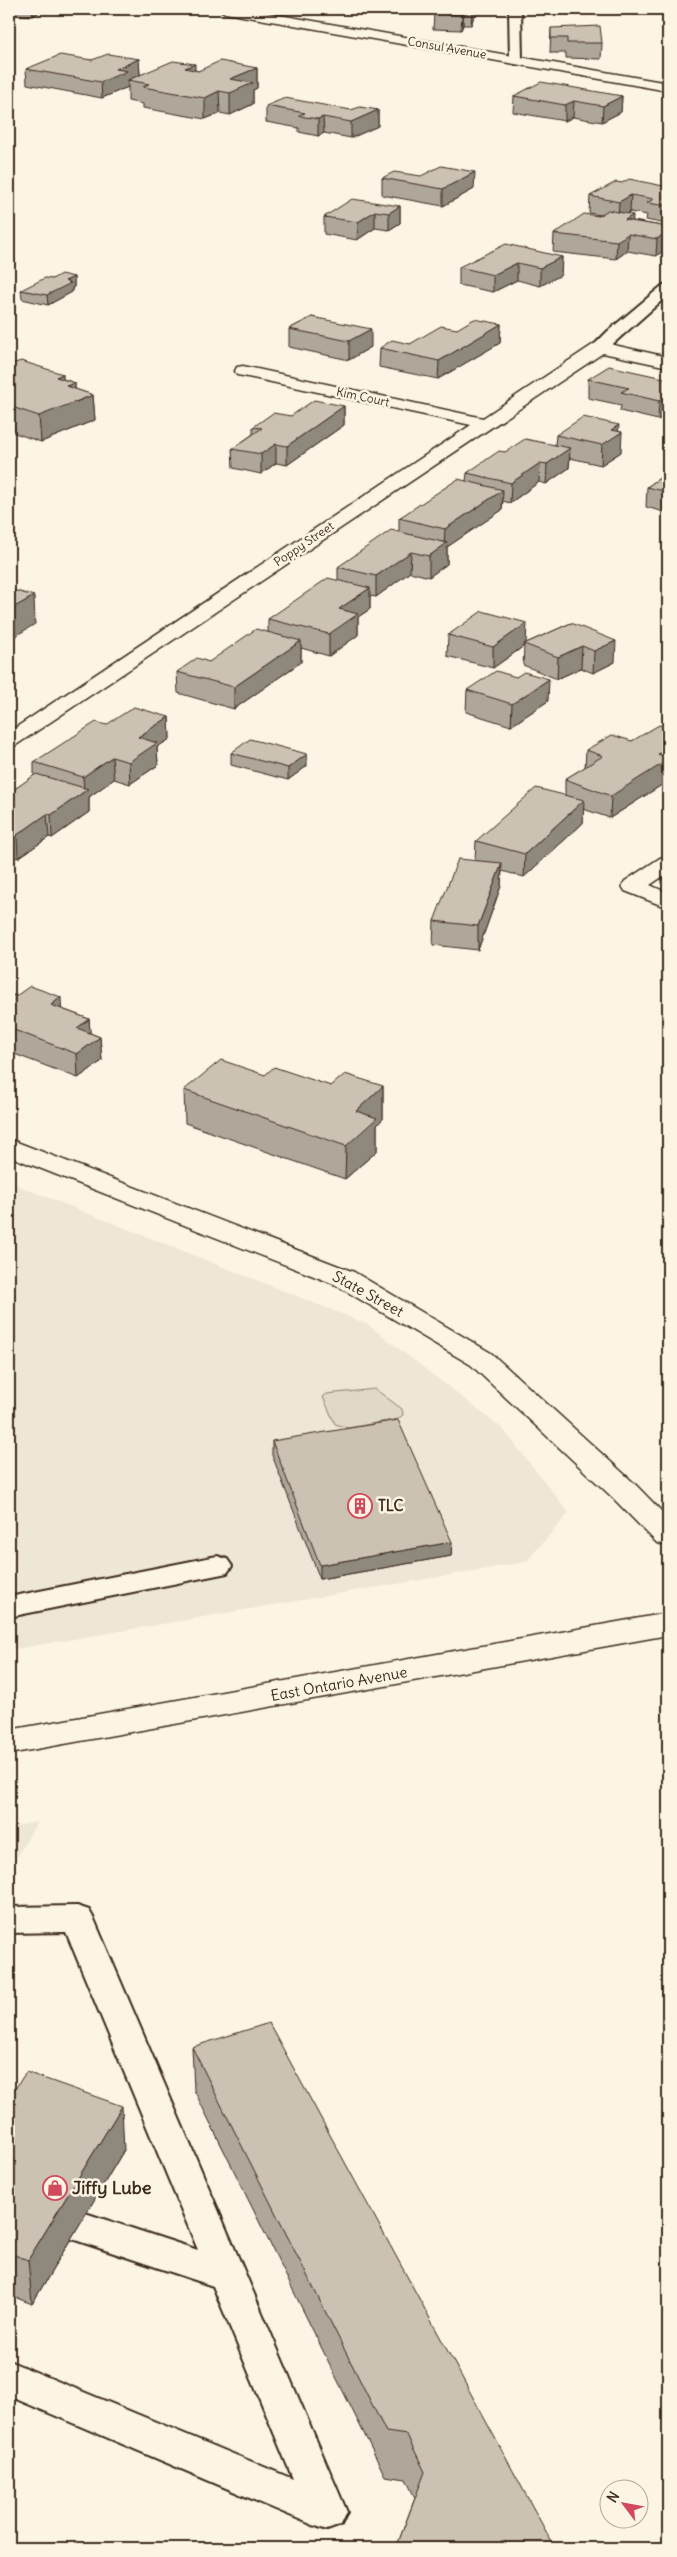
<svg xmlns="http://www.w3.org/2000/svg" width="677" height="2557" font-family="Delius,sans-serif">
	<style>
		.built { fill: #eee6d6 }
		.green { fill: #e0d8c8; stroke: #8e8173 }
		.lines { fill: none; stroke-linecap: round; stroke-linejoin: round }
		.service-casing { stroke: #3b2a1e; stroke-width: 4 }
		.minor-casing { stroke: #3b2a1e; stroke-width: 3 }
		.primary-casing { stroke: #3b2a1e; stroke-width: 3 }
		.service { fill: #fcf5e5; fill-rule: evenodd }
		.minor { fill: #fcf5e5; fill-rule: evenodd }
		.primary { fill: #fcf5e5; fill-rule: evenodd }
		.wall { fill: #afa79a; stroke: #3b2a1e }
		.shaded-wall { fill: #8f887d; stroke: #3b2a1e }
		.building { fill: #ccc2b3; stroke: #3b2a1e }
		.labels { text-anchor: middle; stroke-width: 5; stroke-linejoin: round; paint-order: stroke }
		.far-street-label { font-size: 12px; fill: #3b2a1e; stroke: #fcf5e5 }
		.street-label { font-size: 15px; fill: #3b2a1e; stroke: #fcf5e5 }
		.poi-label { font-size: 15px; font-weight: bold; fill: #3b2a1e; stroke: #fcf5e5; text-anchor: start }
		.near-poi-label { font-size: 18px; font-weight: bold; fill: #3b2a1e; stroke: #fcf5e5; text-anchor: start }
	</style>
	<rect width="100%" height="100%" fill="#fcf5e5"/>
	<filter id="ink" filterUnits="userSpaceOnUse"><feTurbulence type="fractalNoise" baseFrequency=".02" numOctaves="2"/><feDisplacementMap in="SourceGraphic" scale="10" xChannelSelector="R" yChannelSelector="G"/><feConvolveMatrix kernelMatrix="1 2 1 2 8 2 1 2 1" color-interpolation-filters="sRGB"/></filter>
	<g filter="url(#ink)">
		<g class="built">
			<polygon points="9,1182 367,1324 503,1429 569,1513 526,1562 9,1650"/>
			<polygon points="37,1822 9,1871 9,1827"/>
		</g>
		<polygon class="green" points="375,1389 402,1409 403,1415 398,1419 348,1428 335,1424 323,1397 327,1394"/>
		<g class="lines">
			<defs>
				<g id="service">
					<polygon points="509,9 521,9 522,60 516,64 510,60"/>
					<polygon points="668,284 668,295 606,350 594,350 592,347 608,331 663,285"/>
					<polygon points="217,1556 227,1559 232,1566 227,1573 9,1617 9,1597"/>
					<polygon points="77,1906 89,1910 94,1919 347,2512 341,2525 327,2530 313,2525 9,2396 9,2361 293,2479 213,2286 66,2237 60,2226 66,2215 79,2211 198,2250 66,1932 9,1933 9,1907"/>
				</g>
				<g id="minor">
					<polygon points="219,9 245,9 668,83 668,91 225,13"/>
					<polygon points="600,342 668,357 668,367 603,353 16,745 9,747 9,732 471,425 243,376 237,375 235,371 237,367 243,366 483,418 594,344"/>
					<polygon points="668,856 668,873 650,885 668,893 668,908 625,891 622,886 625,881 660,858"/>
					<polygon points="9,1139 354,1272 491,1353 634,1483 668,1518 668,1546 657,1543 612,1497 471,1365 334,1284 9,1156"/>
				</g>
				<polygon id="primary" points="668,1613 668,1635 9,1754 9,1730"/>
			</defs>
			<use href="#service" class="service-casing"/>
			<use href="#minor" class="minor-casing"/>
			<use href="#primary" class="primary-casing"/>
			<use href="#service" class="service"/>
			<use href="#minor" class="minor"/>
			<use href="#primary" class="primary"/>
		</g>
		<g class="wall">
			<polygon points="9,9 44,9 33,16 9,14"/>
			<polygon points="436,9 474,9 474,16 471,25 463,25 461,30 433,29 434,14"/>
			<polygon points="551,28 602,43 601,59 566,58 566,53 550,53"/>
			<polygon points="139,59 140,75 195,70 198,71 257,68 257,88 253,90 253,104 230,115 220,113 205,119 143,108 143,104 128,101 128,87 102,98 27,84 26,69 92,60"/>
			<polygon points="514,96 622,96 621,112 602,122 573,117 565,121 513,112"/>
			<polygon points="266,106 351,110 378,110 378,126 351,138 324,133 318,136 299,132 299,128 266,122"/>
			<polygon points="382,178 474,189 443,206 382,195"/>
			<polygon points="622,183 668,187 668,223 666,224 646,220 647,215 630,212 628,214 633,221 668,227 668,248 656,256 627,251 616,259 553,252 554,234 600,215 589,213 590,196"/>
			<polygon points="400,206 400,223 389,230 375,228 357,240 324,234 324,217"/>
			<polygon points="562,257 561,275 540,286 517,280 493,292 459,285 459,267"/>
			<polygon points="74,277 74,287 72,288 72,292 48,305 22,299 21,290 52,279"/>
			<polygon points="312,317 371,347 349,360 289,347 289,329"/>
			<polygon points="501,324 500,343 438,379 379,367 380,348 410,344 457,329"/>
			<polygon points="9,365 63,379 75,383 75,389 93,395 95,420 41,442 9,431"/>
			<polygon points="588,379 668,379 668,416 666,415 658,420 620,411 621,405 588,398"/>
			<polygon points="344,406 344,425 287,465 276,463 261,474 233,468 232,449 253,434 253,427 291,416"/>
			<polygon points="618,431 621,452 601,465 570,458 569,468 546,484 539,482 510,503 503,501 502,510 447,547 447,564 429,577 410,572 376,597 370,596 370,609 358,617 358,635 329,656 301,648 301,662 234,709 178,693 177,672 209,662 268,632 268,619 338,580 338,567 399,532 399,518 466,481 467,473 505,452 555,445 556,435"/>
			<polygon points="668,472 668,513 646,507 647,487"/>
			<polygon points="571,623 615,662 593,673 581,668 557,679 523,665 524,646 493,668 447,656 448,635 526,643"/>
			<polygon points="516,677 548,701 511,726 466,712 467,690"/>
			<polygon points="668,713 668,781 610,818 583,809 583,823 524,877 502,871 501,886 478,950 433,945 434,921 475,860 476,841 565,795 565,779 585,767 586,750 632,741 665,727 666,714"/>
			<polygon points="169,717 170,739 157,747 158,765 130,784 114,779 89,797 89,812 52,838 49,837 18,858 9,855 9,793 34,776 34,762 106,725"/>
			<polygon points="231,753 307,766 288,780 231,765"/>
			<polygon points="9,994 62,1009 89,1019 90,1033 100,1037 102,1061 78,1078 9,1052"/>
			<polygon points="265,1075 331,1086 383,1086 383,1119 377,1125 377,1151 345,1179 185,1123 184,1090"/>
			<polygon points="272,1441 452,1542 451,1556 320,1579 272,1455"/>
			<polygon points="192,2047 555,2548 398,2548 398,2543 415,2498 406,2479 385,2476 194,2090"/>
			<polygon points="9,2098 124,2150 32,2304 9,2295"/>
		</g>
		<g class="shaded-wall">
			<polygon points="32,9 44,9 33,16"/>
			<polygon points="472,9 474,9 474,16 471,25"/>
			<polygon points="464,10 463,25 461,30 462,15"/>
			<polygon points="139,59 140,75 128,80 128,87 102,98 101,82 116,69"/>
			<polygon points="195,64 195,85 185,68"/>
			<polygon points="257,68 257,88 253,90 253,104 230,115 230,79"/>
			<polygon points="219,91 220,113 205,119 205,98"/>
			<polygon points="622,96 621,112 602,122 603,106"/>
			<polygon points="574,101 573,117 565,121 565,105"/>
			<polygon points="378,110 378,126 351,138 351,122"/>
			<polygon points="323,117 324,133 318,136 318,119"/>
			<polygon points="475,172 474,189 443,206 443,189"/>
			<polygon points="631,195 630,212 618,219 619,202"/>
			<polygon points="400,206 400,223 389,230 389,213"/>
			<polygon points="668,206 668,223 666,224 668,207"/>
			<polygon points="375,211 375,228 357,240 358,222"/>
			<polygon points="633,215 632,232 628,235 627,251 616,259 617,241 625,220"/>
			<polygon points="668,231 668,248 656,256 657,239"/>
			<polygon points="562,257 561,275 540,286 540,268"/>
			<polygon points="517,263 517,280 493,292 493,275"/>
			<polygon points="74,277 74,287 72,288 72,292 48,305 47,295 65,281"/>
			<polygon points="501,324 500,343 438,379 439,361"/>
			<polygon points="371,329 371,347 349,360 349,341"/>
			<polygon points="63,374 64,399 56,377"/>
			<polygon points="75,383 76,402 93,395 95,420 41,442 39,416 66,386"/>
			<polygon points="667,396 666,415 658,420 659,401"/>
			<polygon points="344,406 344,425 287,465 287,446"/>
			<polygon points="619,425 618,435 622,432 621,452 601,465 602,445 611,430"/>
			<polygon points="276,444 276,463 261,474 261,454"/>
			<polygon points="570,448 569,468 546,484 547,464"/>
			<polygon points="540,463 539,482 510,503 511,483"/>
			<polygon points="503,490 502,510 447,547 447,564 429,577 429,556 444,545 445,529"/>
			<polygon points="411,552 410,572 376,597 376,576"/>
			<polygon points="370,588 370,609 358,617 358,635 329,656 329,634 339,609"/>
			<polygon points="34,596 35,624 9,640 9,610"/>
			<polygon points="527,623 526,644 524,644 524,646 493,668 493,647"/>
			<polygon points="301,641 301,662 234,709 234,687"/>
			<polygon points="616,641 615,662 593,673 594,651"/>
			<polygon points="582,646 581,668 557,679 558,657"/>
			<polygon points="549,679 548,701 511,726 512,704"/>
			<polygon points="169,717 170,739 157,747 158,765 130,784 129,762 138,737"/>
			<polygon points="668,748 668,781 610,818 611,796 658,754"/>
			<polygon points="307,754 307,766 288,780 288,768"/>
			<polygon points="112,757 114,779 89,797 89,812 52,838 51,815 84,792 83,777"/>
			<polygon points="584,800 583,823 524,877 525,854"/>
			<polygon points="47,814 49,837 18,858 17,835"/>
			<polygon points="502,863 501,886 478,950 478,926"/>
			<polygon points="61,997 62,1022 51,1005"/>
			<polygon points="89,1019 91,1043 77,1028"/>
			<polygon points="100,1037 102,1061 78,1078 77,1054"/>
			<polygon points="383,1086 383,1119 377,1125 377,1151 345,1179 346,1146 356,1111"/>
			<polygon points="452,1542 451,1556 320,1579 320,1565"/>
			<polygon points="122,2106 124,2150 32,2304 28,2260"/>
		</g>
		<g class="building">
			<polygon points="436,9 472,9 472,10 464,10 462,15 434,14"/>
			<polygon points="600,26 602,43 567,43 567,38 551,38 551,28"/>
			<polygon points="108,54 139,59 116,69 127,71 101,82 26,69 60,55 92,60"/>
			<polygon points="173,61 195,64 185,68 198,71 220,61 257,68 230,79 253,83 230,93 219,91 205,98 143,87 149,84 128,80"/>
			<polygon points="541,82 622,96 603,106 574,101 565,105 514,96"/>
			<polygon points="285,98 351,110 360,107 378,110 351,122 323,117 318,119 299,116 305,113 266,106"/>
			<polygon points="441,166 475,172 443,189 382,178 394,172 421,176"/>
			<polygon points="629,179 668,187 668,206 647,203 654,199 631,195 619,202 590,196 616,182 622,183"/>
			<polygon points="352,199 400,206 389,213 375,211 358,222 324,217"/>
			<polygon points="608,210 633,215 625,220 668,227 668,231 657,239 628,234 617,241 554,234 584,214 599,216"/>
			<polygon points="506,244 562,257 540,268 517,263 493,275 459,267"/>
			<polygon points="61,274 74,277 65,281 71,283 47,295 21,290 45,278 52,279"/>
			<polygon points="312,317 371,329 349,341 289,329"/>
			<polygon points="474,319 501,324 439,361 380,348 392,340 410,344 441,326 457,329"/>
			<polygon points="21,361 63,374 56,377 75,383 66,386 93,395 39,416 9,406 9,365"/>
			<polygon points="609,366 668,379 668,396 667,396 659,401 621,392 629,388 588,379"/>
			<polygon points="314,400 344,406 287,446 276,444 261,454 232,449 262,428 253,427 273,413 291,416"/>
			<polygon points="583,417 619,425 611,430 622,432 602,445 556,435"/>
			<polygon points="525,439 570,448 547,464 540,463 511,483 467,473 499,451 505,452"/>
			<polygon points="668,472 668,492 647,487"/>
			<polygon points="458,479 503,490 445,529 399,518"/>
			<polygon points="391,530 447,543 429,556 411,552 376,576 338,567"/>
			<polygon points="328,578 370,588 339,609 358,614 329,634 268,619"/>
			<polygon points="9,589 34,596 9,610"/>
			<polygon points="482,611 527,623 493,647 448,635"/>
			<polygon points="571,623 616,641 594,651 582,646 558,657 524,644"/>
			<polygon points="256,629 301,641 234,687 177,672 197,658 209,662"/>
			<polygon points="496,671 516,677 524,672 549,679 512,704 467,690"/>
			<polygon points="134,707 169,717 138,737 157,743 129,762 112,757 83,777 34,762 96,722 106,725"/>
			<polygon points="659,725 668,728 668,748 658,754 668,758 668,760 611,796 565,779 603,756 586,750 612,735 632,741"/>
			<polygon points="250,739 307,754 288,768 231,753"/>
			<polygon points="36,774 88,789 51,815 47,814 17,835 9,833 9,793"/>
			<polygon points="536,788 584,800 525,854 476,841"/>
			<polygon points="458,859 502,863 478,926 434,921"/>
			<polygon points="30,986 61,997 51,1005 89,1019 77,1028 100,1037 77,1054 9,1028 9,994 16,996"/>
			<polygon points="221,1060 265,1075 274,1067 331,1086 345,1074 383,1086 356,1111 377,1118 346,1146 184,1090"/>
			<polygon points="398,1420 452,1542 320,1565 272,1441"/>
			<polygon points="269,2023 555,2548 411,2548 398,2543 425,2472 407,2435 386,2432 192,2047"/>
			<polygon points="26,2072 122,2106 28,2260 9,2253 9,2098"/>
		</g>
	</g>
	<defs>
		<symbol id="building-ring" viewBox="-11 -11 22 22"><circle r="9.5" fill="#fcf5e5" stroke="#d1495b" stroke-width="1.5"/><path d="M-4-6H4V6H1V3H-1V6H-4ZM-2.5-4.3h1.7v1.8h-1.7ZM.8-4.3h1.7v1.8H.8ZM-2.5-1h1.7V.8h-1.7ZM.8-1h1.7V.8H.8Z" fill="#d1495b"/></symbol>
		<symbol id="shop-ring" viewBox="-11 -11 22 22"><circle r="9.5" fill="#fcf5e5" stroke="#d1495b" stroke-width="1.5"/><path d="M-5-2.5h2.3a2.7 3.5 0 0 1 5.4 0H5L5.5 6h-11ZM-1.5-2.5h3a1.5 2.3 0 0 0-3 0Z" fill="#d1495b"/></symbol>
	</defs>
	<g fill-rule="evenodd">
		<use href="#building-ring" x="346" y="1492" width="28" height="28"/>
		<use href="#shop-ring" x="41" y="2174" width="28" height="28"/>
	</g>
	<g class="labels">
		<g class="far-street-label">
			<text transform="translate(447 48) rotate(10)" y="4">Consul Avenue</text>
			<text transform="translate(363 397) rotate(12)" y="4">Kim Court</text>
			<text transform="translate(304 544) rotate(-34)" y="4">Poppy Street</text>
		</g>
		<g class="street-label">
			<text transform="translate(368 1294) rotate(29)" y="5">State Street</text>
			<text transform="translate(339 1684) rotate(-10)" y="5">East Ontario Avenue</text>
		</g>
		<g class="poi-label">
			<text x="378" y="1511">TLC</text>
		</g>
		<g class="near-poi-label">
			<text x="72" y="2194">Jiffy Lube</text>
		</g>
	</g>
	<rect width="677" height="2557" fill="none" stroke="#fcf5e5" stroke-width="30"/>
	<rect x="15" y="15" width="647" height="2527" fill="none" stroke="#3b2a1e" stroke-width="2" filter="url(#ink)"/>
	<g transform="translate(624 2504) rotate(302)"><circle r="24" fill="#fcf5e5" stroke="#afa495"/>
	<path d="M0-4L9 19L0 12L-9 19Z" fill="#d1495b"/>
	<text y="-8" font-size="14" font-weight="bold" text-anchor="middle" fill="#3b2a1e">N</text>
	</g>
</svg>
